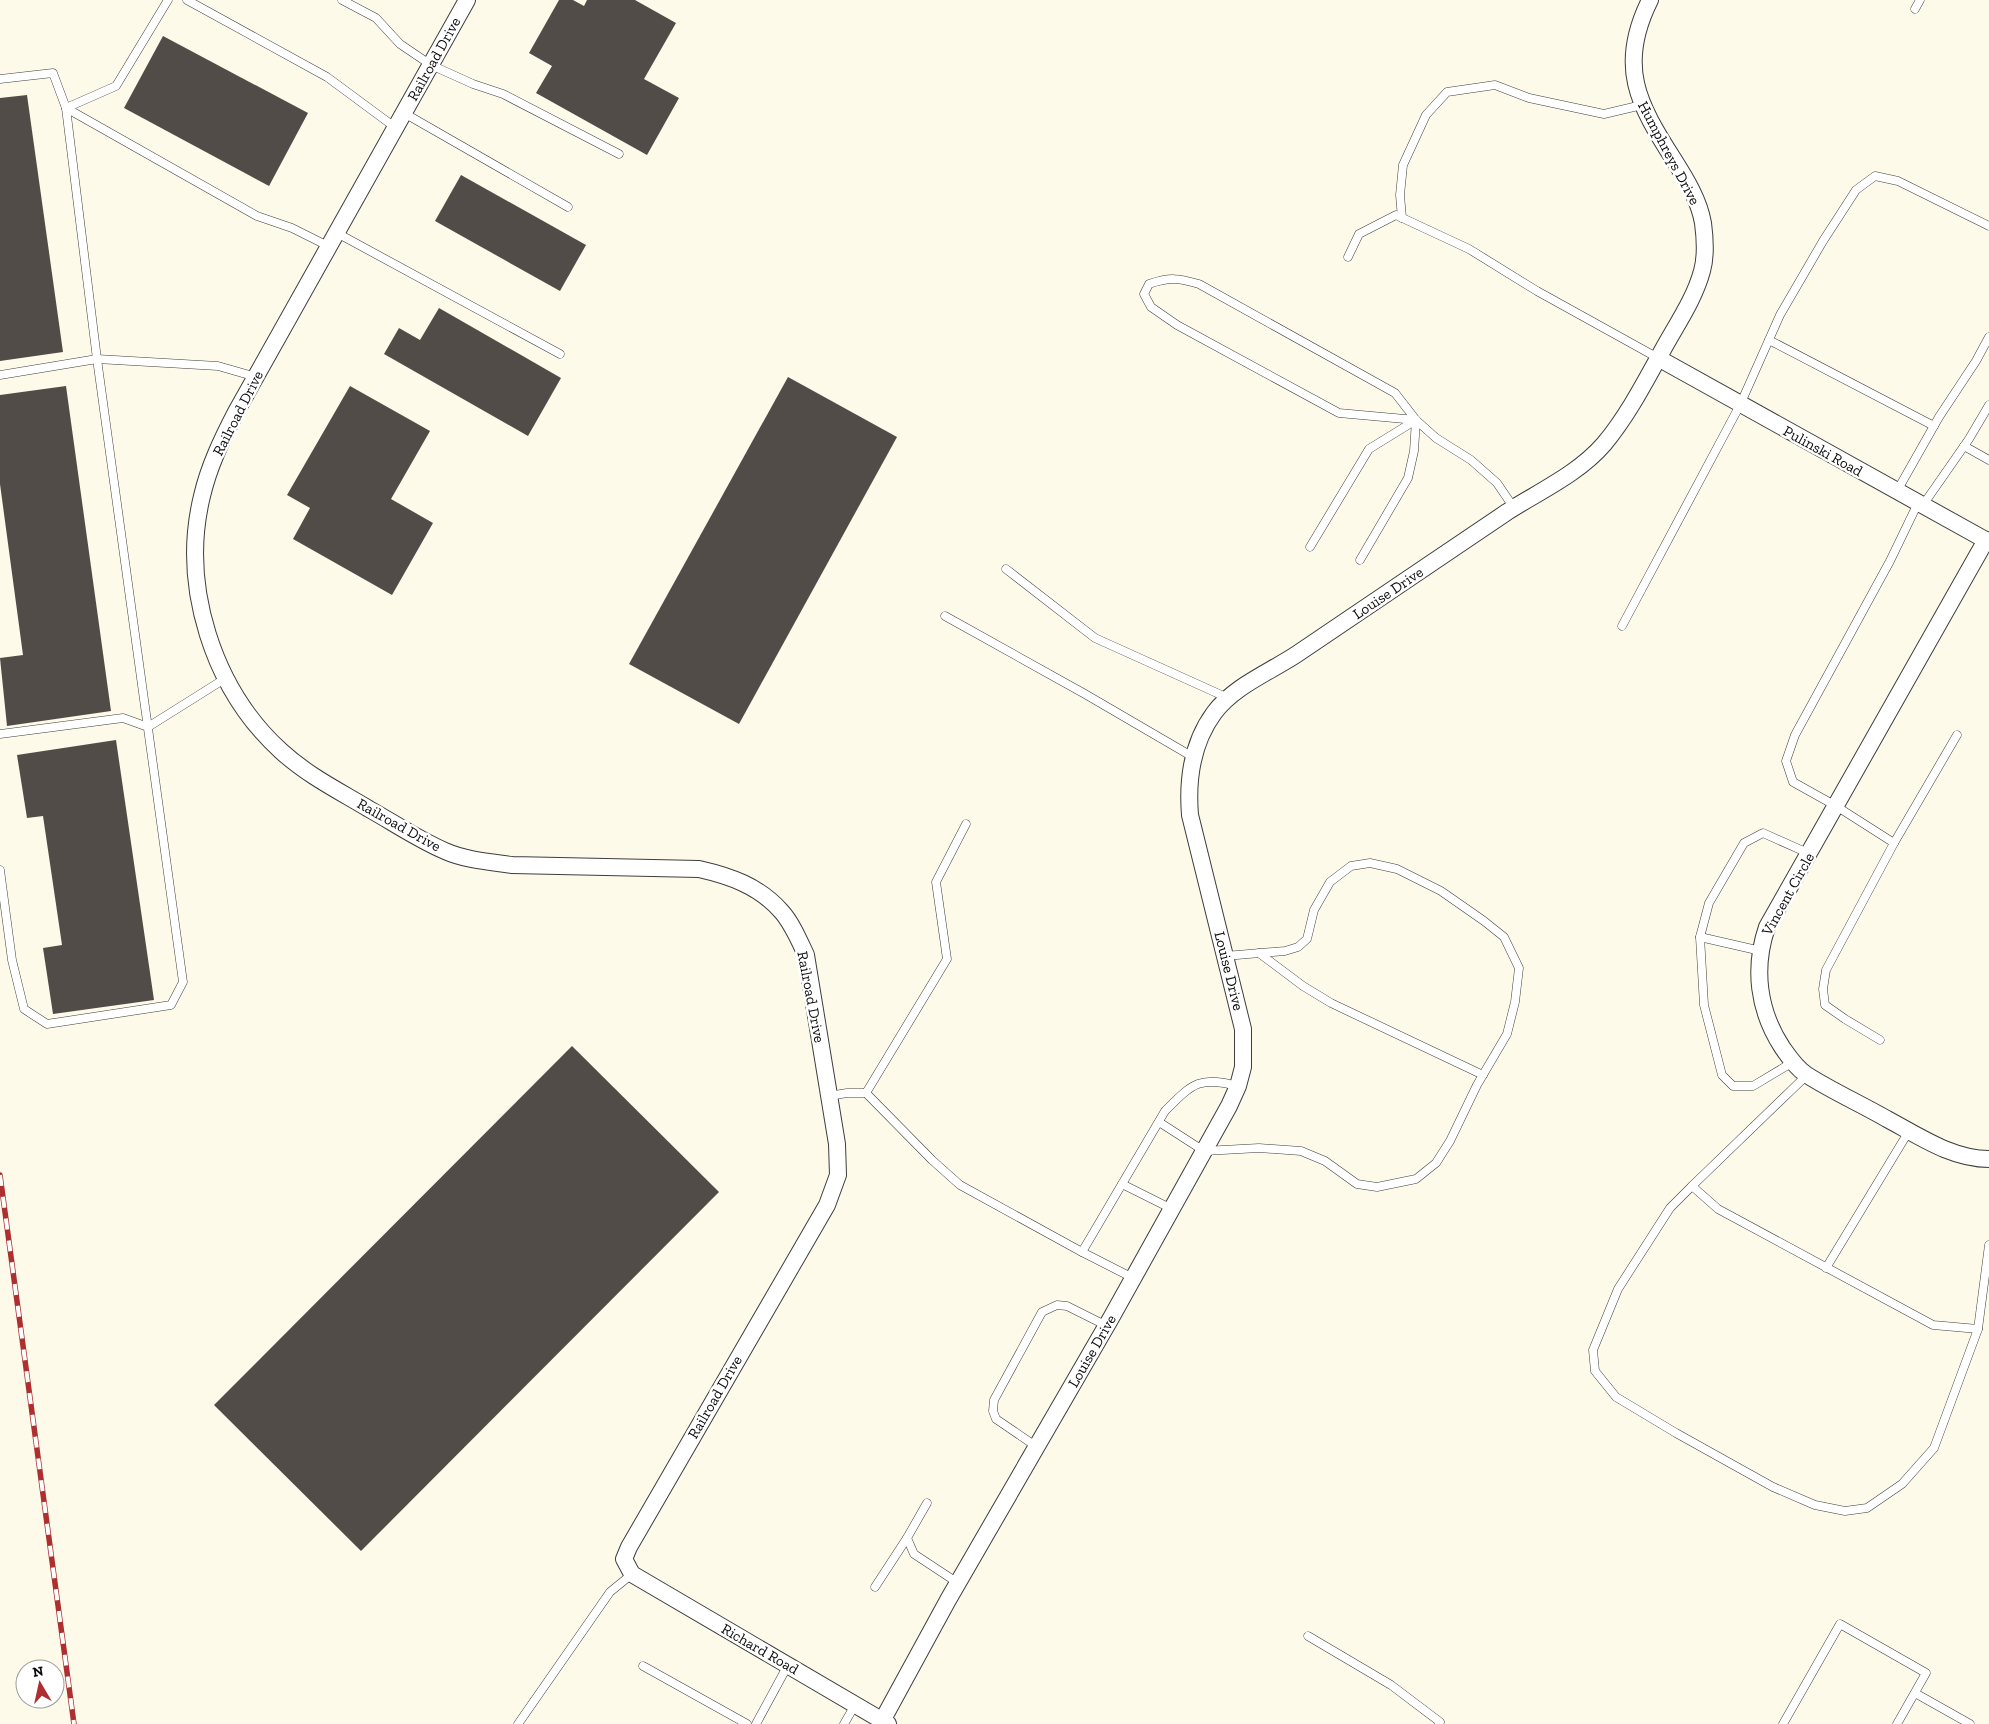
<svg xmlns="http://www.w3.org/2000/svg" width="1989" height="1724" font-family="'Zilla Slab',serif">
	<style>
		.building { fill: #524c48 }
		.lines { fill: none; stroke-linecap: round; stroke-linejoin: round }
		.service-casing { stroke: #3e3e3e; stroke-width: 9 }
		.minor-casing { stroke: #3e3e3e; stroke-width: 18 }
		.service { stroke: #fff; stroke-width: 8 }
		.minor { stroke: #fff; stroke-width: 16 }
		.rail-casing { stroke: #ae2f30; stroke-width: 5.5 }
		.rail { stroke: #fff; stroke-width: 4; stroke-dasharray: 11; stroke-linecap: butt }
		.labels { text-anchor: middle; stroke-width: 5; stroke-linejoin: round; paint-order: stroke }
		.street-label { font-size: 15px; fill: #0b0b0b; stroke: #fff }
	</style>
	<rect width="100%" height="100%" fill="#fdfaea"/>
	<g class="building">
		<polygon points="559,0 573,0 584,6 587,0 635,0 676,23 644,79 679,98 647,155 536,93 552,66 529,53"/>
		<polygon points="163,36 308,113 269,186 124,108"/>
		<polygon points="27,95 63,352 0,361 0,98"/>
		<polygon points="461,175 586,245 560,291 435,221"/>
		<polygon points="439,308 561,378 528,436 384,354 399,328 420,340"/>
		<polygon points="788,377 897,437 739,724 629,664"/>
		<polygon points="66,386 111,711 7,726 0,658 23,655 0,484 0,395"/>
		<polygon points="350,386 430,431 391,499 433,523 392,595 293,539 310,508 287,495"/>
		<polygon points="116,740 154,1000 53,1014 43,948 62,945 43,816 27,818 17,755"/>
		<polygon points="572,1046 719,1192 361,1551 214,1405"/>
	</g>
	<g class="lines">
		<defs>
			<g id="service">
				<polyline points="187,0 327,77 396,128"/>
				<polyline points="342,0 376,18 400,44 431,65 473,84 503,94 619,154"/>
				<polyline points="1915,9 1920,0"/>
				<polyline points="0,79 53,73 66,108 97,359 183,982 171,1005 47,1024 24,1009 12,960 0,870"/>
				<polyline points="66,108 257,216 292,228 330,247"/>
				<polyline points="66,108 116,86 168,0"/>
				<polyline points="404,113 568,207"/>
				<polyline points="1402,218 1400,195 1403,165 1426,115 1447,92 1495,85 1529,98 1604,114 1642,105"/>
				<polyline points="337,233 560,354"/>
				<polyline points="1348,257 1359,234 1396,215 1469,249 1537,291 1658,358"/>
				<polyline points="1769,340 1934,426"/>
				<polyline points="0,375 97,359 218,366 256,377"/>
				<path d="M1416,420L1339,413L1177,325L1151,307L1144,294L1149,284C1170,277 1178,278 1199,284L1395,393L1416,420L1436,438L1471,460L1497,483L1514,508"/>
				<polyline points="1964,446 1989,460"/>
				<polyline points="1897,491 1939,417 1976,361 1989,337"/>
				<polyline points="1923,505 1969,439 1989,405"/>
				<polyline points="1310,547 1369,449 1416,420"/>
				<polyline points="1360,560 1408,478 1414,451 1416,420"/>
				<polyline points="1006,569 1095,638 1228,698"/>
				<polyline points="945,616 1085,694 1193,757"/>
				<polyline points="1622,626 1740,405 1780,315 1823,241 1856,190 1875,176 1898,181 1989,226"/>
				<polyline points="0,734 123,718 148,727 226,678"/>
				<polyline points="1894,843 1957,735"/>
				<polyline points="1700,937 1761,951"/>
				<polyline points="1259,953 1303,986 1331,1003 1483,1075"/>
				<polyline points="1880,1040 1845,1019 1825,1005 1823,989 1826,970 1894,843 1836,806 1793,782 1786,761 1795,735 1890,561 1918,503"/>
				<polyline points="1793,1062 1753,1086 1733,1086 1722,1075 1704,1005 1700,937 1709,903 1744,843 1763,833 1810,854"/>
				<polyline points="1807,1075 1692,1186 1718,1209 1933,1325 1978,1329"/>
				<polyline points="866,1093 947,959 936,882 966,824"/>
				<polyline points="829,1096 847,1093 866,1093 932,1160 960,1185 1082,1252"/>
				<polyline points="1159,1122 1204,1151 1259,1148 1301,1151 1325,1161 1357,1184 1377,1187 1416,1179 1436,1163 1450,1141 1477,1085 1507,1034 1515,1002 1519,968 1504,937 1484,921 1441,891 1397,869 1370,863 1351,866 1330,882 1314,910 1307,939 1298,947 1285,951 1225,956"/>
				<polyline points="1122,1184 1172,1209"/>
				<polyline points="1692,1186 1670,1208 1618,1289 1593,1350 1595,1371 1616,1397 1676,1433 1773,1487 1815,1505 1845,1511 1867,1508 1902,1484 1934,1448 1978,1329 1989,1245"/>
				<polyline points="1826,1268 1909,1131"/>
				<path d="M1133,1278L1082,1252L1165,1111C1193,1083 1199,1076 1238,1086"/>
				<polyline points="1037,1447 996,1419 993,1411 994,1400 1042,1312 1057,1305 1067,1306 1107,1326"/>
				<polyline points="927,1503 907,1538 914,1554 958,1583"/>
				<polyline points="875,1587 907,1538"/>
				<polyline points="1308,1636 1391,1685 1440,1722 1439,1724"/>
				<polyline points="643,1666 747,1724"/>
				<polyline points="1915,1693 1970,1724"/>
				<polyline points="518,1724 610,1592 632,1574"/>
				<polyline points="756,1724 788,1665"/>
				<polyline points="844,1724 855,1705"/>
				<polyline points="1783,1724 1840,1624 1926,1673 1897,1724"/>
			</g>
			<g id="minor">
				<path d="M467,0L236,412C222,439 209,466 202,496C180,586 213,689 281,751C307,775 339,791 369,809C394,823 419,840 445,851C465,860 490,862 512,865L699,869C730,876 759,886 781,911C792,923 799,940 806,955L837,1144L838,1175L827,1205L629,1547L624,1559L632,1574L888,1724"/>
				<polyline points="1658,358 1989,542"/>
				<path d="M1986,540L1767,927C1753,968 1758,1010 1782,1047C1789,1057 1796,1068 1807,1075C1832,1091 1861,1104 1887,1119C1919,1136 1952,1159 1989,1159"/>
				<path d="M882,1721L948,1600L1111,1318L1229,1106L1238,1086L1243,1067V1029L1190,815C1187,778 1192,743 1214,713C1234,686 1270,672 1297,654C1367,607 1437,559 1507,512C1540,491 1578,474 1604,444C1629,414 1647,378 1666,344C1679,321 1695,297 1702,271C1706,257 1705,238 1703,223C1699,200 1686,179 1674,160C1638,104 1617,66 1650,0"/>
			</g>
		</defs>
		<use href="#service" class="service-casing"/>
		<use href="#minor" class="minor-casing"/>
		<use href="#service" class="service"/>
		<use href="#minor" class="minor"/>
		<defs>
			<polyline id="rail" points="0,1175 74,1724"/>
		</defs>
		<use href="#rail" class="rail-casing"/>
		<use href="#rail" class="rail"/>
	</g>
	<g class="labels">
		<g class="street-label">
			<text transform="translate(434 59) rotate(-61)" y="5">Railroad Drive</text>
			<text transform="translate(1669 153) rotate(62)" y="5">Humphreys Drive</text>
			<text transform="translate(238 413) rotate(-63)" y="5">Railroad Drive</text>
			<text transform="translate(1823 451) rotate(29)" y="5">Pulinski Road</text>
			<text transform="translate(1388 593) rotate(-34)" y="5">Louise Drive</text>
			<text transform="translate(399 825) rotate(29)" y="5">Railroad Drive</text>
			<text transform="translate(1788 894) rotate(-61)" y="5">Vincent Circle</text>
			<text transform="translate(1229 971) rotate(76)" y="5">Louise Drive</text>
			<text transform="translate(811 997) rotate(79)" y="5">Railroad Drive</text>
			<text transform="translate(1092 1351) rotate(-60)" y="5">Louise Drive</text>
			<text transform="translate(715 1397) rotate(-60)" y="5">Railroad Drive</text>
			<text transform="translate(760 1649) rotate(30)" y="5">Richard Road</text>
		</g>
	</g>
	<g transform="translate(40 1684) rotate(351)"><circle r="24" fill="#ffffff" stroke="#9d9d9d"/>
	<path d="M0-4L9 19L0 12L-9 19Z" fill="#ae2f30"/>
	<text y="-8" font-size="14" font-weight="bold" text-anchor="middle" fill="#0b0b0b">N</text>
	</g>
</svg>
